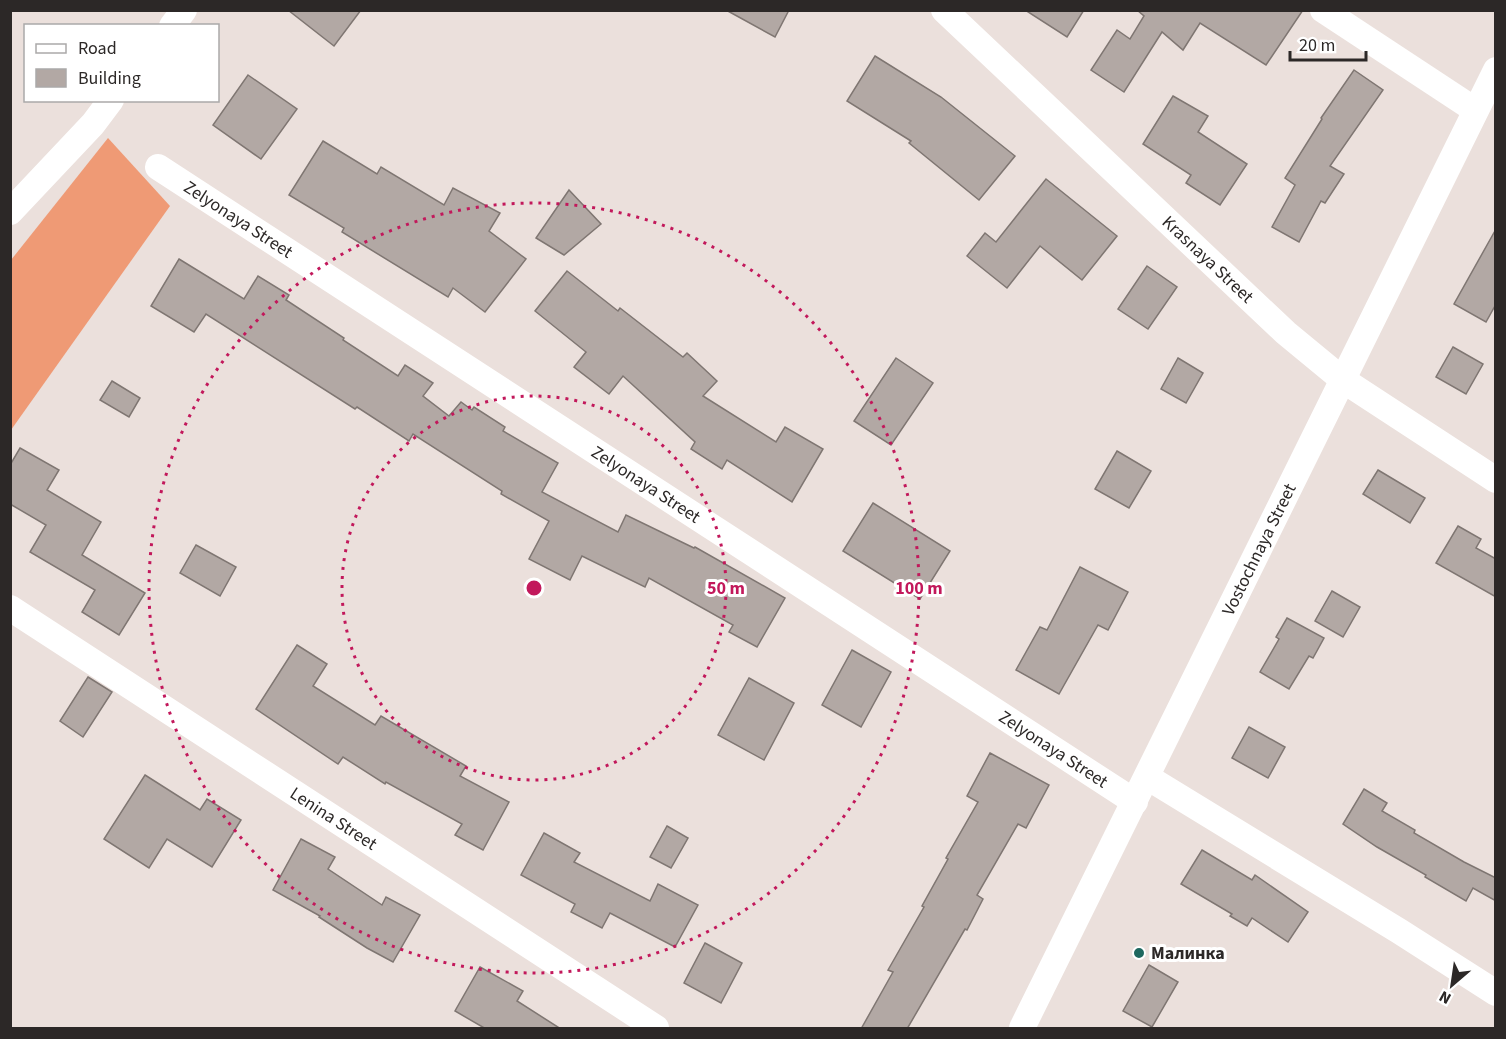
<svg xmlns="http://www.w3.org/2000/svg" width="1506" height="1039" font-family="'Source Sans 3',sans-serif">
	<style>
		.forest { fill: #ef9a75 }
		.building { fill: #b2a8a4; stroke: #7f7672; stroke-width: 1.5 }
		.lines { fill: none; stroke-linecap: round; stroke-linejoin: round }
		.minor { stroke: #fff; stroke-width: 26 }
		.ring { fill: none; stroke: #c2185b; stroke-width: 3; stroke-dasharray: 3 6 }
		.poi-dot { fill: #1e685f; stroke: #fff; stroke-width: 2 }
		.labels { text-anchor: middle; stroke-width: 6; stroke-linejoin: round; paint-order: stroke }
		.street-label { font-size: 18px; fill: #2c2827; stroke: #fff }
		.poi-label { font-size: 18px; font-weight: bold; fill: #2c2827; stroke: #fff; text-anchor: start }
		.centre { fill: #c2185b; stroke: #fff; stroke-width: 3 }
		.ring-label { font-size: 18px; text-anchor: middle; font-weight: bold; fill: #c2185b; stroke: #fff; stroke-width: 6; stroke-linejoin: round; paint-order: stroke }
	</style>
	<rect width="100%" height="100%" fill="#ebe0dc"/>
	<polygon class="forest" points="108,138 170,206 11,430 11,260"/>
	<g class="building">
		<polygon points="288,10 361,10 334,46"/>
		<polygon points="726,10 789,10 775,37"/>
		<polygon points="1025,10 1084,10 1067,37"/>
		<polygon points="1137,10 1303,10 1266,65 1200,23 1183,50 1162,32 1124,92 1091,70 1117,30 1130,39 1144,16"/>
		<polygon points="875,56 941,97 1015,156 979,200 909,143 911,141 847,101"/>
		<polygon points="1354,70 1383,90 1330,166 1344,174 1325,203 1321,201 1299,242 1272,227 1295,185 1285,178 1322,119 1321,118"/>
		<polygon points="248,75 297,109 261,159 213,125"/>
		<polygon points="1173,96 1208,116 1198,132 1247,164 1220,205 1186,183 1191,175 1143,144"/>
		<polygon points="323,141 377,174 381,167 444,205 453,188 500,213 489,231 526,259 485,312 453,288 448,297 342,232 344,228 289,195"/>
		<polygon points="1046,179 1117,236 1082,280 1040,246 1007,288 967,256 985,233 996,242"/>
		<polygon points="569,190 601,224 564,255 536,238"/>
		<polygon points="1496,229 1496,304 1486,322 1454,304"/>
		<polygon points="179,259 244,299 258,276 289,295 286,300 344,338 343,340 398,376 405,365 433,383 423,396 449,416 461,402 472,410 474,407 505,427 503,431 558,463 542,492 618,532 626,515 694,548 695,547 785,598 757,647 729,632 733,625 649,578 645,587 582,556 570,580 529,559 549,521 501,494 502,491 413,434 409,441 357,407 355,409 206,314 194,332 151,306"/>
		<polygon points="1147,266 1177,287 1148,329 1118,309"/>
		<polygon points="567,271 618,311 620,308 683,357 687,353 717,381 703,396 776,442 785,427 823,449 792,502 727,460 722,469 691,449 695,442 623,376 609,394 574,367 586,352 535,311"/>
		<polygon points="1453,347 1483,364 1466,394 1436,377"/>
		<polygon points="896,358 933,383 891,445 854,421"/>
		<polygon points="1178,358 1203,373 1186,403 1161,389"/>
		<polygon points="112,381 140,398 129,417 100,400"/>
		<polygon points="20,448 59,470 47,490 101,522 82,555 145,593 119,635 82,612 95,590 30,552 46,525 10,504 10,465"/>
		<polygon points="1117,451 1151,471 1129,508 1095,489"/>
		<polygon points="1378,470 1425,498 1410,523 1363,494"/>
		<polygon points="873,503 950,551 920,599 843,551"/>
		<polygon points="1458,526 1481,539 1476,548 1496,559 1496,597 1436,563"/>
		<polygon points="196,545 236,567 220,596 180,573"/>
		<polygon points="1080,567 1128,592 1108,630 1098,625 1059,694 1016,670 1040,627 1047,630"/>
		<polygon points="1332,591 1360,607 1343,637 1315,621"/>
		<polygon points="1287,618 1324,638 1313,658 1309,656 1289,689 1260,672 1279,639 1276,637"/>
		<polygon points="297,645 327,664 313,686 375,725 381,716 466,766 460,776 509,802 483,850 455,835 462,824 386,782 385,784 343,757 338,764 256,709"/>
		<polygon points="852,650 891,672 861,727 822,705"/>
		<polygon points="88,677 112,692 83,737 60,721"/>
		<polygon points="749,678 794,703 764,760 718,735"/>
		<polygon points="1249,727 1285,747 1268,778 1232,758"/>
		<polygon points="990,753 1049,785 1026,828 1018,824 977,895 983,899 967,930 965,929 907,1029 861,1029 893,972 888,970 924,907 922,906 948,859 946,858 978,802 967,796"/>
		<polygon points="145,775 200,810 207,799 241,820 212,867 167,839 149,868 104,839"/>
		<polygon points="1364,789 1387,803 1382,811 1415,830 1414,833 1464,862 1496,878 1496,901 1473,888 1466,901 1425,877 1426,875 1377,847 1343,824"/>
		<polygon points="667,826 688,838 671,868 650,857"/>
		<polygon points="544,833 580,853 574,862 650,901 658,884 698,905 675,947 610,913 602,928 571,912 575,904 521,875"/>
		<polygon points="301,839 335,857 328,869 382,905 386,897 420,915 393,962 367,948 319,917 320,916 273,890"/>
		<polygon points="1202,850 1252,880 1255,875 1308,912 1288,942 1252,918 1247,926 1230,916 1232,914 1181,884"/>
		<polygon points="705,943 742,963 721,1003 684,983"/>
		<polygon points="1149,965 1178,982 1152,1027 1123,1011"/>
		<polygon points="480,967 523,991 517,1001 561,1029 486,1029 455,1011"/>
	</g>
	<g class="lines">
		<g class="minor">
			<path id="s1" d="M944,10L1286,333L1343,380L1496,480"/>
			<polyline points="1323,10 1475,110"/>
			<polyline points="172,26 184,10"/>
			<path id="s2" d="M158,167L1135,802"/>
			<polyline points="10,212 93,124 111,100"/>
			<path id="s3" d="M10,608L656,1028"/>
			<polyline points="1147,777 1399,931 1496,993"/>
			<path id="s4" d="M1022,1028L1496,70"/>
		</g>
	</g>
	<g class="ring">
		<circle cx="534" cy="588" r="192"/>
		<circle cx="534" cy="588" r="385"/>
	</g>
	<circle class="poi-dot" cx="1139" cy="953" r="6"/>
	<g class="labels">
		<g class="street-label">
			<text dy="6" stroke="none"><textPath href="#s2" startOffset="96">Zelyonaya Street</textPath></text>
			<text dy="6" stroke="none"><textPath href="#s1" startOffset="363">Krasnaya Street</textPath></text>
			<text dy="6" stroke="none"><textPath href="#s2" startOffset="582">Zelyonaya Street</textPath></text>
			<text dy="6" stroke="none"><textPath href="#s4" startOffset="534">Vostochnaya Street</textPath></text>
			<text dy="6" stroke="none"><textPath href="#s2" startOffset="1068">Zelyonaya Street</textPath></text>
			<text dy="6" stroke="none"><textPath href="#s3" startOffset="386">Lenina Street</textPath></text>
		</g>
		<g class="poi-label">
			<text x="1151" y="959">Малинка</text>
		</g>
	</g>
	<circle cx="534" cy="588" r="9" class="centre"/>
	<g class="ring-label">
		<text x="726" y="594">50 m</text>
		<text x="919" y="594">100 m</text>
	</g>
	<rect width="1506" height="1039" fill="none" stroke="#2c2827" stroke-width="24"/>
	<rect x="24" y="24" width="195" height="78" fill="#ffffff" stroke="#aba9a9" stroke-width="1.5"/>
	<rect x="36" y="44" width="30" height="9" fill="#ffffff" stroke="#aba9a9" stroke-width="1.5"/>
	<text x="78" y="54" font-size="18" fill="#2c2827">Road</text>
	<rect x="36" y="69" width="30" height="18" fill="#b2a8a4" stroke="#aba9a9" stroke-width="1.5"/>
	<text x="78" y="84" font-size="18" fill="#2c2827">Building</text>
	<g transform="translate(1452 985) rotate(209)" stroke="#ffffff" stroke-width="4.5" paint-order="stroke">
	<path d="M0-4.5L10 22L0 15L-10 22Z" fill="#2c2827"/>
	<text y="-9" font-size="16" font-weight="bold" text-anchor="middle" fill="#2c2827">N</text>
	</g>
	<path d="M1290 51v9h76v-9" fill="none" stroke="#2c2827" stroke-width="3"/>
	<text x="1299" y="51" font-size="18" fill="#2c2827" stroke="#ffffff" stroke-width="4.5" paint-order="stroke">20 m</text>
</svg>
